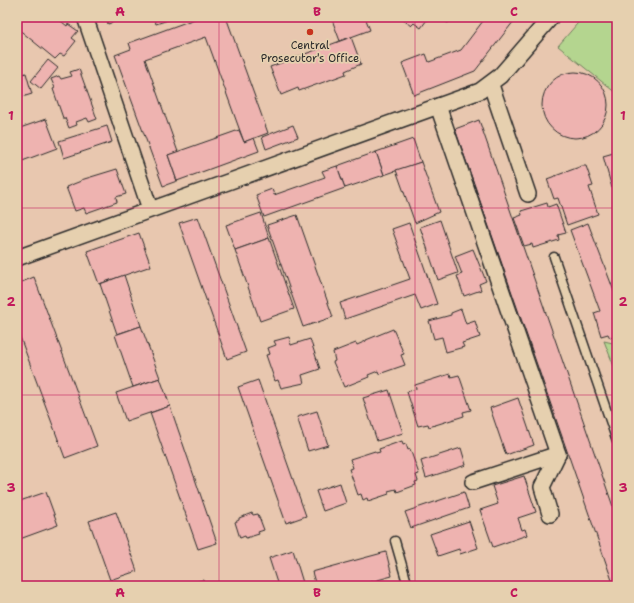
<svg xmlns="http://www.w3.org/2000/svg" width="634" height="603" font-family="'Shantell Sans',sans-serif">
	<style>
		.green { fill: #b4d58f; stroke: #70805d }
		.building { fill: #eeb3b0; stroke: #2b2b2b }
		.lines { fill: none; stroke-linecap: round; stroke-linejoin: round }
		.service-casing { stroke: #2b2b2b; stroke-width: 11 }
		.minor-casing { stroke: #2b2b2b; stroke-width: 18 }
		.service { stroke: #e6d0af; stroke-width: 8 }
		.minor { stroke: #e6d0af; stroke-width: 15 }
		.grid { fill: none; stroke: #c2185b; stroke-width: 1; stroke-opacity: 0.55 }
		.poi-dot { fill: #c8321e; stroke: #e6d0af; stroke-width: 1.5 }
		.labels { text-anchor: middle; stroke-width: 3.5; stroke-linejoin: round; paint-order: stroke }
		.poi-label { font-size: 11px; fill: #2b2b2b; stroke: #e6d0af }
		.neatline { fill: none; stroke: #c2185b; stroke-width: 1.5 }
		.grid-label { font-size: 13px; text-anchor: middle; font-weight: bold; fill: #c2185b }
	</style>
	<rect width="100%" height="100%" fill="#e8c7af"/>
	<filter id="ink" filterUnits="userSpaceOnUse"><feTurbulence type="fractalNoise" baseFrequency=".025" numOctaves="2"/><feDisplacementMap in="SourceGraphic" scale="8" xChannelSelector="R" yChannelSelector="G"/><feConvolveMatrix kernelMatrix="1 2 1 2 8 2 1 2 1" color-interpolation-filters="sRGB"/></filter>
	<g filter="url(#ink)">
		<g class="green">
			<polygon points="583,17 617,17 617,94 558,46"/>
			<polygon points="604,341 617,344 617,374"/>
		</g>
		<g class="building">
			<polygon points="17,17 56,17 67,26 68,24 78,31 72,38 76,41 64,56 60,54 55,59 17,28"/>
			<polygon points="106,17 127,17 108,24"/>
			<polygon points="153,17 177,17 156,24"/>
			<polygon points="200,17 226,17 268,133 244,142 206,37 145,59 178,152 168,155 177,181 163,186 115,55 131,49 129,43"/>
			<polygon points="331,17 365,17 370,30 340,41"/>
			<polygon points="404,17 429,17 421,28 414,23 411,26 402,19"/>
			<polygon points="439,17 452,17 448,23"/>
			<polygon points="486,17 517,17 475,71 414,95 402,63 426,54 429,62 461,50"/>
			<polygon points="351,37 361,64 345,71 346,74 299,91 298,88 281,95 270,67"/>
			<polygon points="48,60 58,68 41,89 31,81"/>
			<polygon points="79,69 97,119 89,122 87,118 76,122 77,125 69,128 65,118 63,118 53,89 55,88 51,79 59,76 61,79 72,76 70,72"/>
			<circle cx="575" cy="105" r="33"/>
			<polygon points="26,73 32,94 19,98 17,76"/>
			<polygon points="46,119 57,148 17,163 17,129"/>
			<polygon points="479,120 617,518 617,586 614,586 455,129"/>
			<polygon points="293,125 298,137 266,149 262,137"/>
			<polygon points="107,126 112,142 64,158 59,141"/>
			<polygon points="239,130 244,142 254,138 259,151 177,181 168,155"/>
			<polygon points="413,139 421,162 384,175 376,152"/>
			<polygon points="376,152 384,175 345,188 337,166"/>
			<polygon points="617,152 617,187 612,188 603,156"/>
			<polygon points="421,162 439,212 415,223 396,170"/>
			<polygon points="337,166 345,188 264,217 256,195 272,189 274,195 325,177 322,171"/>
			<polygon points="582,166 586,166 593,186 589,187 598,214 567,225 558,198 554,199 547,179"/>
			<polygon points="117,169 126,194 116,197 117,202 86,213 84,208 75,211 66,187 81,181 81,180"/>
			<polygon points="547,203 548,207 556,204 566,233 558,235 559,240 533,248 532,244 524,246 514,218 522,215 521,211"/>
			<polygon points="261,213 269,238 235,250 226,225"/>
			<polygon points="297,215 333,317 303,327 267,225"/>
			<polygon points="198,217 246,352 227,359 179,223"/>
			<polygon points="440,220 458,273 438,280 420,227"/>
			<polygon points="409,223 437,304 421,310 415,295 345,319 340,303 410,279 392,229"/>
			<polygon points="588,223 617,299 617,335 610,338 608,334 601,336 594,313 600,311 570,230"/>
			<polygon points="139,233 151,266 99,284 87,251"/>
			<polygon points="269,238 294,309 260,321 235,250"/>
			<polygon points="473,249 486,281 479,284 481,290 464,296 457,276 462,274 455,256"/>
			<polygon points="124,275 141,326 117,334 100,284"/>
			<polygon points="34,277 97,446 65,458 17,329 17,284"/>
			<polygon points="461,309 466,324 475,321 480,337 462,343 464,347 446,352 442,337 434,339 429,321 451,315 451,313"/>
			<polygon points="141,326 160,378 133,387 115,335"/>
			<polygon points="393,329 404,354 401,355 405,365 379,374 378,371 368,375 369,377 344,387 333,362 335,361 333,352 356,343 357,345 366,341 366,340"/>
			<polygon points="289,337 291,345 310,339 320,369 302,375 304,383 281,388 278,380 275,381 266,355 270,354 268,348 276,345 274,341"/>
			<polygon points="450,374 451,377 459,375 471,410 463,412 464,416 429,427 428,424 418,426 407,392 416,389 415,385"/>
			<polygon points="160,378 170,406 126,421 116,393"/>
			<polygon points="258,380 306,516 286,523 238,387"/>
			<polygon points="389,390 403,433 377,441 363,398"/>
			<polygon points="518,398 534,445 506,455 490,408"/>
			<polygon points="170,406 217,543 198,549 150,413"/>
			<polygon points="317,411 328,445 308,451 297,417"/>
			<polygon points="402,441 403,445 406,444 408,450 410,449 419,474 416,475 418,481 415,482 416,485 397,492 396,489 388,491 389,494 368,501 367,498 363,500 361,494 358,495 349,469 353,468 350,459 375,451 376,453 380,452 379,449"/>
			<polygon points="461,448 466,465 426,478 421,461"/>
			<polygon points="524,476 536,512 518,518 522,530 525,529 527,535 493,547 480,510 498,504 492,486"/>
			<polygon points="340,483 346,503 323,511 316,491"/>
			<polygon points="46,492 58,525 17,540 17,502"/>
			<polygon points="464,492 469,508 411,528 405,512"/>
			<polygon points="116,512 137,571 110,580 89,521"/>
			<polygon points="252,513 253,515 258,514 264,530 258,532 259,534 246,538 245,536 240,538 235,522 239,520 239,518"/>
			<polygon points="469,521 478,548 460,554 459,549 438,556 430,534"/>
			<polygon points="293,550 304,586 278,586 269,558"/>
			<polygon points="386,552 392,576 356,586 316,586 312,572"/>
			<polygon points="203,580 204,586 180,586"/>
		</g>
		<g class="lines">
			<defs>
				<g id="service">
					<polyline points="554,257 617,441"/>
					<polyline points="395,541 408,586"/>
				</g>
				<g id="minor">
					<polyline points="85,17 150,209"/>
					<polyline points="491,85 528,194"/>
					<polyline points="438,106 558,454 542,487 550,514"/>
					<polyline points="17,258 480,91 500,76 551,17"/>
					<polyline points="473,482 558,454"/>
				</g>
			</defs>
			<use href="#service" class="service-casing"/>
			<use href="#minor" class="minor-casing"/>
			<use href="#service" class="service"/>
			<use href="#minor" class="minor"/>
		</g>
	</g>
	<path class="grid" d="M219,17V586M415,17V586M17,208H617M17,395H617"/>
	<circle class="poi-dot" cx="310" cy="32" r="4"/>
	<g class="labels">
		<g class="poi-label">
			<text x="310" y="49">Central<tspan x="310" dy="13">Prosecutor's Office</tspan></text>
		</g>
	</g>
	<rect width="634" height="603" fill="none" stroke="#e6d0af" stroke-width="44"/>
	<rect x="22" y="22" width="590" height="559" class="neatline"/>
	<g class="grid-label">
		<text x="120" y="16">A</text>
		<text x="317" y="16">B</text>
		<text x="514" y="16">C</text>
		<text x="11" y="120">1</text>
		<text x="623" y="120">1</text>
		<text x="11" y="306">2</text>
		<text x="623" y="306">2</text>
		<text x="11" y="492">3</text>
		<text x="623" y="492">3</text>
		<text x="120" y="597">A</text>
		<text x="317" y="597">B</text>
		<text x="514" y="597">C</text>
	</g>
</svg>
